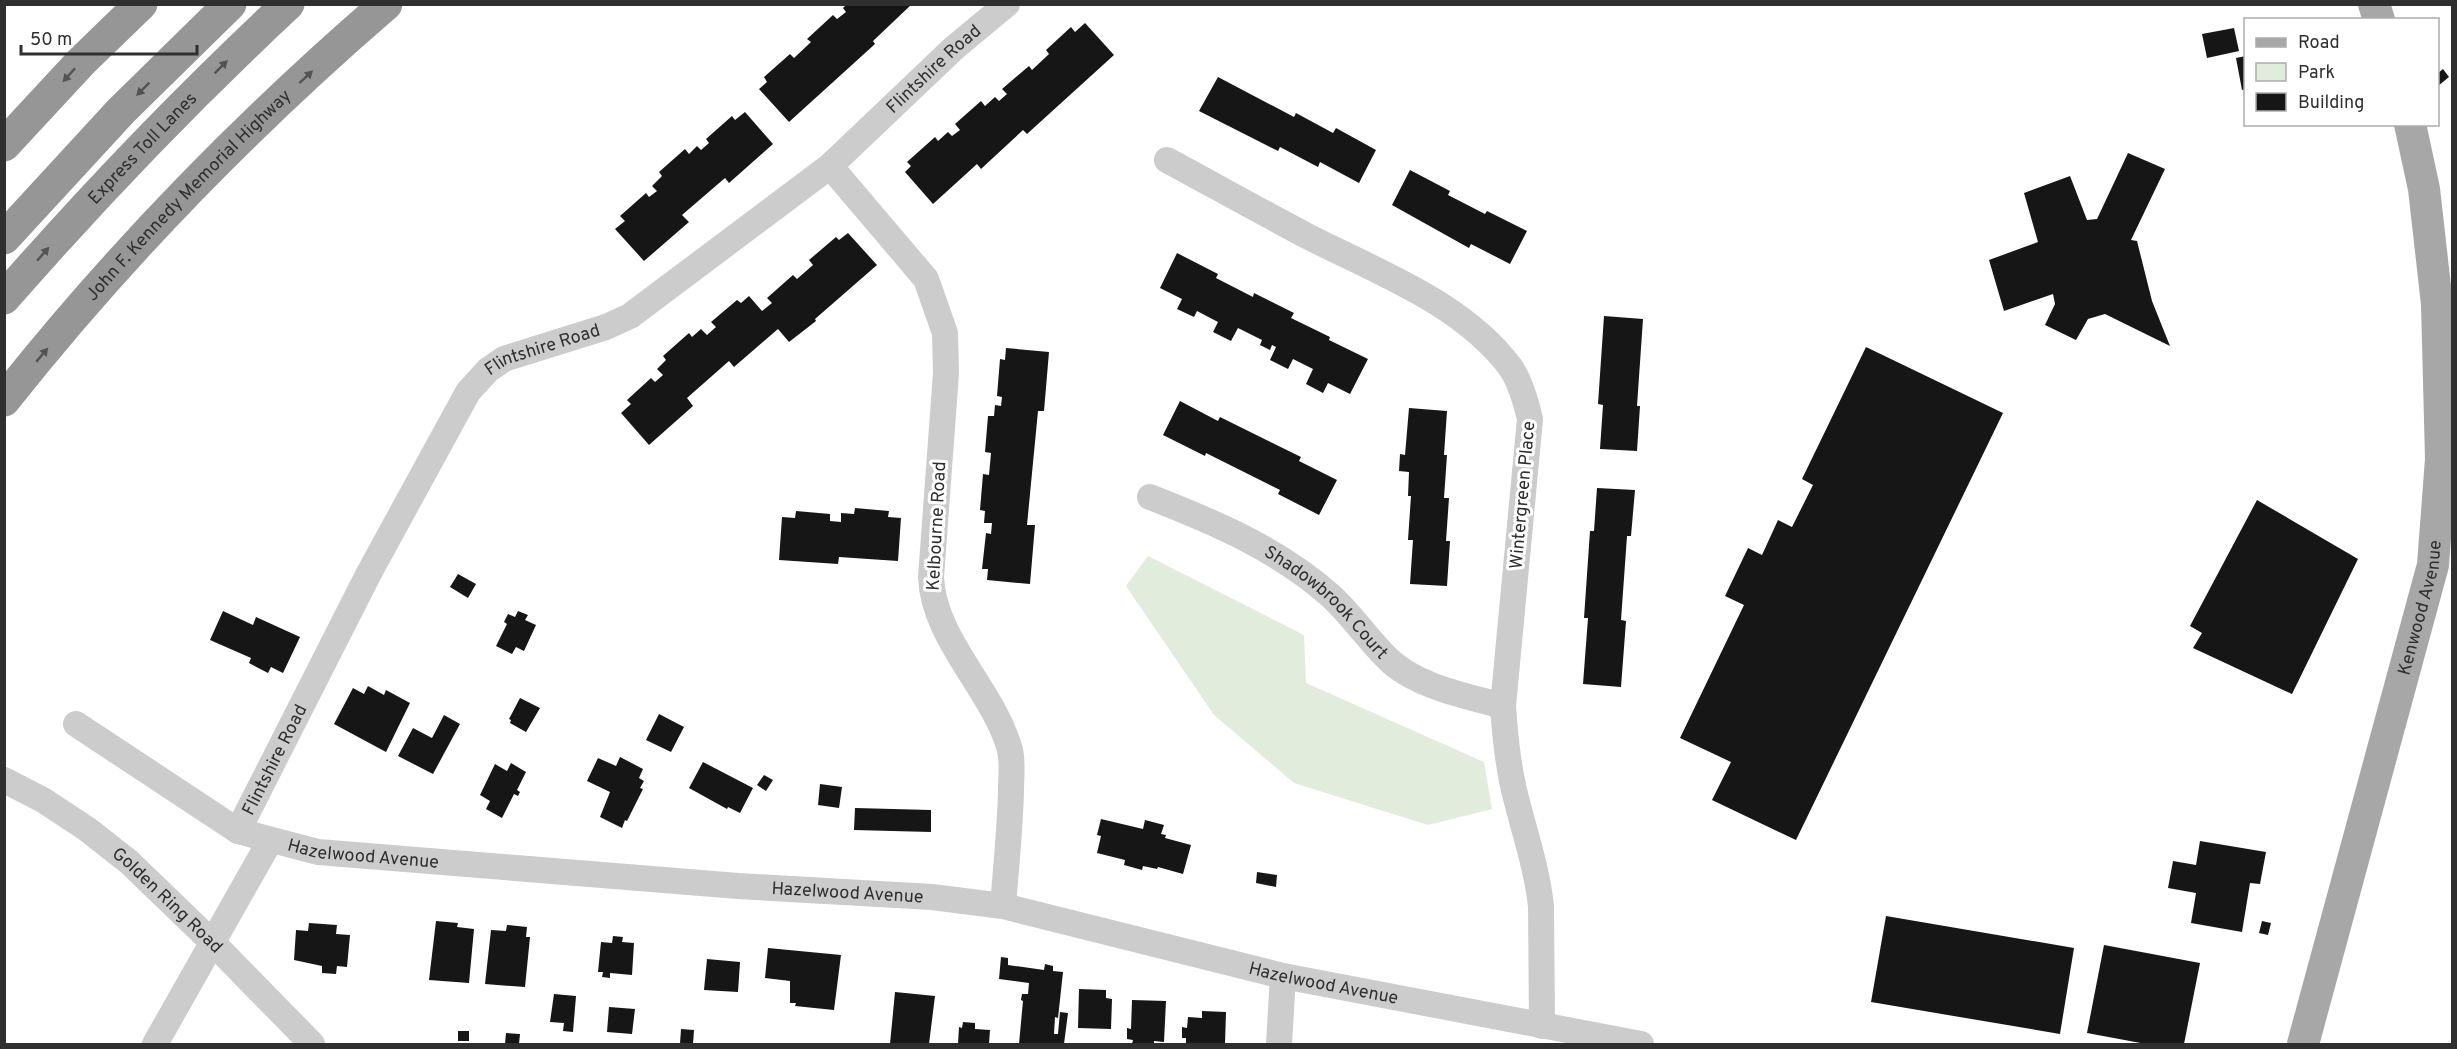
<svg xmlns="http://www.w3.org/2000/svg" width="2457" height="1049" font-family="Overpass,sans-serif">
	<style>
		.green { fill: #e2ecdc }
		.building { fill: #161616 }
		.lines { fill: none; stroke-linecap: round; stroke-linejoin: round }
		.minor { stroke: #ccc; stroke-width: 26 }
		.major { stroke: #a7a7a7; stroke-width: 32 }
		.highway { stroke: #969696; stroke-width: 33 }
		.oneway { fill: #535353 }
		.labels { text-anchor: middle; stroke-width: 6; stroke-linejoin: round; paint-order: stroke }
		.street-label { font-size: 18px; fill: #2f2f2f; stroke: #fff }
	</style>
	<rect width="100%" height="100%" fill="#fff"/>
	<polygon class="green" points="1148,556 1304,635 1306,683 1484,762 1492,809 1428,825 1294,783 1214,715 1126,586"/>
	<g class="building">
		<polygon points="847,4 912,4 873,41 875,44 789,122 759,89 767,82 764,77 790,54 794,58 811,42 807,39 833,15 837,19 846,12 843,8"/>
		<polygon points="1085,23 1114,55 1027,134 1023,130 981,169 977,164 933,204 905,172 911,166 907,162 935,137 938,141 948,132 952,136 960,130 955,124 981,101 985,106 995,97 999,101 1007,94 1002,89 1029,66 1032,70 1049,54 1046,50 1071,27 1075,32"/>
		<polygon points="2234,28 2239,51 2207,58 2202,34"/>
		<polygon points="2246,56 2246,89 2242,90 2236,58"/>
		<polygon points="2443,69 2449,77 2438,86 2438,73"/>
		<polygon points="1218,77 1294,117 1296,113 1333,133 1336,128 1376,150 1359,183 1320,162 1318,167 1280,147 1278,151 1199,111"/>
		<polygon points="745,112 773,144 729,183 725,178 682,215 689,222 644,261 615,229 625,221 620,216 646,193 649,197 657,191 652,186 662,176 659,172 685,149 689,154 697,146 701,150 709,143 706,139 732,116 735,120"/>
		<polygon points="2128,153 2165,169 2131,240 2137,241 2152,301 2170,346 2105,314 2088,319 2076,340 2045,325 2055,304 2053,294 2004,311 1989,260 2038,242 2024,193 2070,176 2087,220 2097,219"/>
		<polygon points="1410,170 1450,191 1448,195 1485,214 1487,211 1527,231 1510,264 1471,244 1469,248 1392,205"/>
		<polygon points="848,233 877,265 815,319 816,321 789,342 778,329 734,367 729,361 687,398 693,406 649,445 621,413 631,404 627,400 651,378 655,382 663,375 657,369 666,360 663,356 689,333 692,337 701,329 707,335 716,327 711,322 737,300 741,303 749,296 762,311 772,303 767,298 793,275 797,279 813,265 809,260 836,237 839,240"/>
		<polygon points="1177,253 1218,274 1216,278 1253,297 1254,293 1294,313 1291,318 1330,337 1329,340 1368,359 1350,394 1328,383 1323,393 1306,384 1313,369 1293,359 1288,369 1270,360 1276,347 1272,345 1270,350 1260,345 1262,340 1238,328 1231,341 1213,332 1218,322 1197,311 1194,317 1177,309 1182,299 1160,288"/>
		<polygon points="1604,316 1643,319 1637,406 1640,406 1637,451 1600,449 1603,405 1598,404"/>
		<polygon points="1866,347 2003,413 1796,840 1712,800 1731,762 1680,738 1744,605 1725,596 1748,548 1762,555 1778,520 1792,527 1813,485 1802,479"/>
		<polygon points="1006,348 1049,352 1044,411 1038,411 1027,525 1035,525 1030,584 987,580 988,569 982,569 986,533 991,534 992,523 984,523 985,511 980,510 983,474 989,475 991,453 985,452 988,416 994,416 995,405 1001,406 1002,397 997,396 1000,359 1005,360"/>
		<polygon points="1180,401 1218,421 1220,417 1301,457 1299,461 1337,480 1319,515 1278,494 1280,490 1206,453 1205,456 1163,435"/>
		<polygon points="1409,408 1447,411 1444,455 1447,455 1444,498 1449,498 1446,541 1450,541 1447,586 1410,584 1413,540 1408,540 1411,496 1408,496 1409,472 1399,471 1400,454 1405,455"/>
		<polygon points="1597,488 1635,490 1631,536 1627,536 1621,620 1626,621 1621,687 1583,684 1588,618 1584,618 1590,531 1594,531"/>
		<polygon points="2257,500 2358,559 2292,694 2193,648 2202,633 2190,626"/>
		<polygon points="855,508 889,511 888,517 901,518 898,561 839,557 838,564 779,560 782,517 795,518 796,511 830,514 830,521 841,522 841,513 854,514"/>
		<polygon points="458,574 476,584 468,598 450,587"/>
		<polygon points="223,611 253,625 256,617 300,637 283,673 271,667 268,673 249,663 251,658 210,640"/>
		<polygon points="518,611 528,615 525,620 536,625 524,651 516,647 512,654 496,646 507,624 504,622 508,614 515,617"/>
		<polygon points="368,686 384,695 386,690 410,703 386,752 334,724 353,688 364,694"/>
		<polygon points="520,698 540,708 526,732 510,723 511,720 509,719"/>
		<polygon points="659,714 684,727 671,752 646,740"/>
		<polygon points="444,715 460,724 433,774 398,756 413,728 432,738"/>
		<polygon points="620,757 643,769 639,778 644,781 640,788 643,789 627,821 625,820 622,828 600,817 610,792 587,781 598,758 616,766"/>
		<polygon points="703,762 753,788 740,813 728,807 727,809 689,788"/>
		<polygon points="511,763 526,772 517,790 520,792 518,796 514,794 502,818 486,809 490,801 480,795 495,764 507,771"/>
		<polygon points="764,775 773,780 766,791 757,785"/>
		<polygon points="820,784 842,787 839,808 818,805"/>
		<polygon points="855,808 931,810 931,832 854,830"/>
		<polygon points="1101,819 1143,829 1145,820 1164,825 1161,834 1166,835 1165,838 1191,845 1183,874 1158,867 1157,869 1143,866 1142,870 1124,865 1125,860 1097,853 1101,836 1097,835"/>
		<polygon points="2200,841 2266,852 2260,884 2250,883 2242,932 2191,923 2196,893 2168,888 2173,861 2196,865"/>
		<polygon points="1257,872 1277,875 1276,887 1256,883"/>
		<polygon points="1886,916 2074,948 2060,1034 1871,1002"/>
		<polygon points="436,921 458,923 457,927 474,929 469,983 429,980"/>
		<polygon points="2262,921 2271,923 2268,935 2259,933"/>
		<polygon points="309,923 337,925 336,934 350,935 347,967 337,966 336,974 322,973 322,966 294,960 296,930 308,931"/>
		<polygon points="507,925 527,927 526,937 530,937 525,987 485,984 491,930 506,931"/>
		<polygon points="613,936 623,937 622,942 634,943 632,975 610,973 610,978 602,977 603,972 598,972 601,942 612,943"/>
		<polygon points="2104,945 2200,963 2184,1044 2146,1044 2087,1033"/>
		<polygon points="768,948 841,955 834,1010 795,1006 796,1003 790,1003 790,981 765,978"/>
		<polygon points="1001,957 1008,958 1008,965 1044,970 1045,964 1053,966 1053,971 1063,972 1058,1018 1055,1017 1054,1034 1058,1034 1060,1012 1068,1013 1064,1044 1019,1044 1023,1001 1021,1000 1022,994 1028,994 1029,983 999,979"/>
		<polygon points="707,959 740,962 738,992 704,990"/>
		<polygon points="1079,989 1106,990 1106,998 1112,999 1111,1029 1078,1028"/>
		<polygon points="895,992 935,996 929,1044 890,1044"/>
		<polygon points="554,994 576,996 573,1032 563,1031 564,1023 550,1022"/>
		<polygon points="1132,1000 1166,1001 1164,1042 1154,1041 1154,1044 1132,1044 1133,1040 1127,1039 1127,1028 1131,1029"/>
		<polygon points="609,1007 635,1009 632,1034 607,1032"/>
		<polygon points="1202,1011 1226,1012 1225,1044 1186,1044 1186,1038 1182,1038 1182,1027 1187,1028 1188,1017 1202,1018"/>
		<polygon points="963,1022 975,1023 975,1029 990,1030 989,1044 958,1044 959,1027 962,1028"/>
		<polygon points="681,1029 694,1030 693,1044 680,1044"/>
		<rect x="458" y="1031" width="11" height="10"/>
		<polygon points="506,1033 520,1034 519,1044 505,1044"/>
	</g>
	<g class="lines">
		<g class="minor">
			<path d="M1167,160C1213,185 1260,211 1307,236C1377,272 1463,303 1511,368C1521,383 1526,402 1530,419L1503,706C1505,737 1508,768 1516,798C1525,834 1537,869 1541,906L1542,1026"/>
			<path d="M830,166L926,279L945,333L946,373L931,577C933,639 994,691 1010,750C1013,763 1011,778 1011,791C1010,829 1006,868 1003,906"/>
			<path id="s1" d="M1150,497C1214,522 1280,550 1332,597C1352,616 1368,639 1387,658C1414,686 1467,696 1503,706"/>
			<path id="s2" d="M76,724L238,831L318,852L738,886L932,897L1003,906L1283,976L1641,1044"/>
			<path id="s3" d="M4,780L43,800L87,829L129,862L213,943L312,1044"/>
			<path id="s4" d="M238,831L369,573L468,392L488,370L504,359L606,327L630,316L830,166L954,48L1007,4"/>
			<polyline points="155,1044 270,841"/>
			<polyline points="1279,1044 1283,976"/>
		</g>
		<g class="major">
			<polyline points="2374,4 2379,20"/>
			<path id="s5" d="M2303,1044L2433,565L2441,459L2437,304L2424,189L2410,124"/>
		</g>
		<g class="highway">
			<polyline points="4,145 81,62 141,4"/>
			<polyline points="4,238 121,111 230,4"/>
			<path id="s6" d="M4,298C94,195 188,97 288,4"/>
			<path id="s7" d="M4,400C118,256 247,124 386,4"/>
		</g>
	</g>
	<defs><path id="oneway-solid" d="M-6-.8H1V-3.2L6.5 0L1 3.2V.8H-6Z" transform="scale(1.5)"/></defs>
	<g class="oneway">
		<use href="#oneway-solid" transform="translate(221 67) rotate(-45)"/>
		<use href="#oneway-solid" transform="translate(69 75) rotate(132)"/>
		<use href="#oneway-solid" transform="translate(306 77) rotate(-43)"/>
		<use href="#oneway-solid" transform="translate(143 89) rotate(135)"/>
		<use href="#oneway-solid" transform="translate(43 254) rotate(-49)"/>
		<use href="#oneway-solid" transform="translate(42 355) rotate(-50)"/>
	</g>
	<g class="labels">
		<g class="street-label">
			<text dy="6" stroke="none"><textPath href="#s4" startOffset="1070">Flintshire Road</textPath></text>
			<text dy="6" stroke="none"><textPath href="#s6" startOffset="204">Express Toll Lanes</textPath></text>
			<text dy="6" stroke="none"><textPath href="#s7" startOffset="276">John F. Kennedy Memorial Highway</textPath></text>
			<text dy="6" stroke="none"><textPath href="#s4" startOffset="584">Flintshire Road</textPath></text>
			<text transform="translate(1522 495) rotate(-85)" y="6">Wintergreen Place</text>
			<text transform="translate(936 526) rotate(-87)" y="6">Kelbourne Road</text>
			<text dy="6" stroke="none"><textPath href="#s1" startOffset="208">Shadowbrook Court</textPath></text>
			<text dy="6" stroke="none"><textPath href="#s5" startOffset="452">Kenwood Avenue</textPath></text>
			<text dy="6" stroke="none"><textPath href="#s4" startOffset="80">Flintshire Road</textPath></text>
			<text dy="6" stroke="none"><textPath href="#s2" startOffset="322">Hazelwood Avenue</textPath></text>
			<text dy="6" stroke="none"><textPath href="#s2" startOffset="808">Hazelwood Avenue</textPath></text>
			<text dy="6" stroke="none"><textPath href="#s3" startOffset="204">Golden Ring Road</textPath></text>
			<text dy="6" stroke="none"><textPath href="#s2" startOffset="1294">Hazelwood Avenue</textPath></text>
		</g>
	</g>
	<rect width="2457" height="1049" fill="none" stroke="#2f2f2f" stroke-width="12"/>
	<rect x="2244" y="18" width="195" height="108" fill="#ffffff" stroke="#acacac" stroke-width="1.5"/>
	<rect x="2256" y="38" width="30" height="9" fill="#a7a7a7" stroke="#acacac" stroke-width="1.5"/>
	<text x="2298" y="48" font-size="18" fill="#2f2f2f">Road</text>
	<rect x="2256" y="63" width="30" height="18" fill="#e2ecdc" stroke="#acacac" stroke-width="1.5"/>
	<text x="2298" y="78" font-size="18" fill="#2f2f2f">Park</text>
	<rect x="2256" y="93" width="30" height="18" fill="#161616" stroke="#acacac" stroke-width="1.5"/>
	<text x="2298" y="108" font-size="18" fill="#2f2f2f">Building</text>
	<path d="M21 45v9h176v-9" fill="none" stroke="#2f2f2f" stroke-width="3"/>
	<text x="30" y="45" font-size="18" fill="#2f2f2f" stroke="#ffffff" stroke-width="4.5" paint-order="stroke">50 m</text>
</svg>
